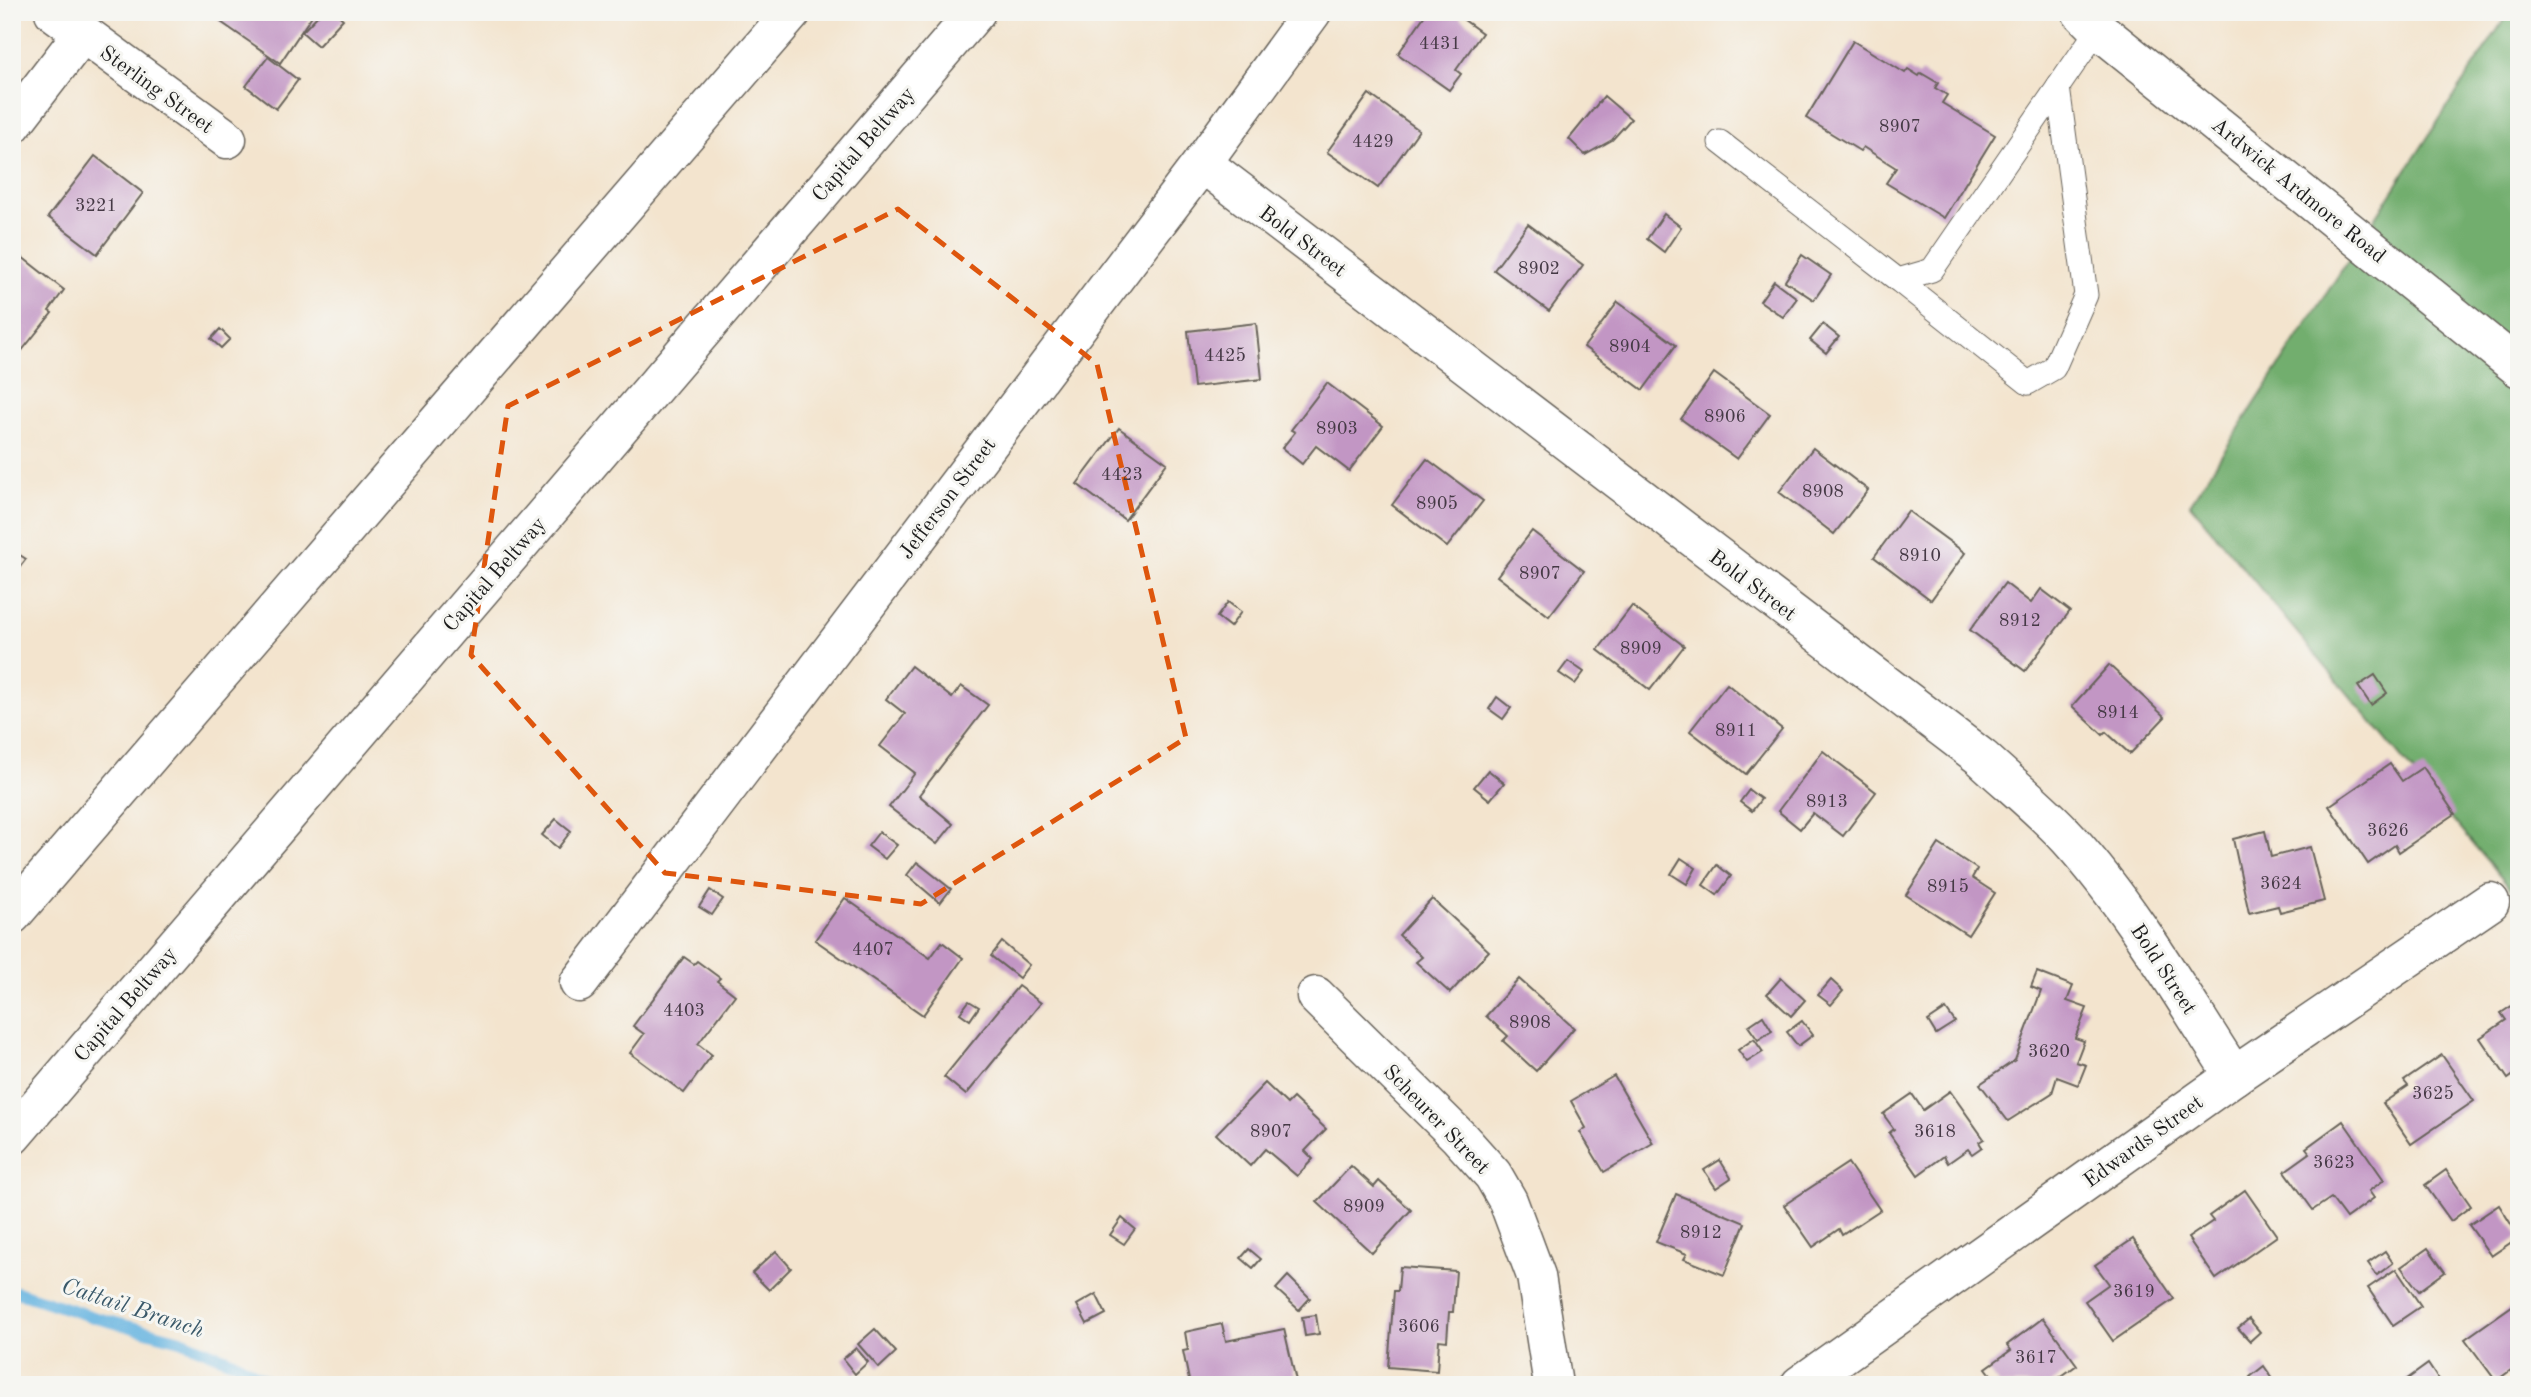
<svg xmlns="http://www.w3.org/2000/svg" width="2531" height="1397" font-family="'Old Standard TT',serif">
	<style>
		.forest { fill: #72ae6e; stroke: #476545; stroke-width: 2 }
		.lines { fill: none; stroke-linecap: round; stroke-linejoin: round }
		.stream { stroke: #66b4e0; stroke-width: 12 }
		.building { fill: #c296c4 }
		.service-casing { stroke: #67625a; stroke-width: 25 }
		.minor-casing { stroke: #67625a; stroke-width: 41 }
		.tertiary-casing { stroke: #67625a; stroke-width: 41 }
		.motorway-casing { stroke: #67625a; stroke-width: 41 }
		.service { stroke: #fff; stroke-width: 23 }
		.minor { stroke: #fff; stroke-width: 38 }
		.tertiary { stroke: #fff; stroke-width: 38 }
		.motorway { stroke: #fff; stroke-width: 38 }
		.marked { fill: none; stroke: #de560d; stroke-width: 5; stroke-dasharray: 14 9; stroke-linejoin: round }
		.labels { text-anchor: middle; stroke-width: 6; stroke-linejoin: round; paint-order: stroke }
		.number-label { font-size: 18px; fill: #463a46 }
		.street-label { font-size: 21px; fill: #1c1c1c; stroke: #f6f6f2 }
		.water-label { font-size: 23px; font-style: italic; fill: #3a596a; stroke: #f6f6f2 }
	</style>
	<rect width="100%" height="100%" fill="#f6f6f2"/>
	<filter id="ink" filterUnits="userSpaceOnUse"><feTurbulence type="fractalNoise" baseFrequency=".0143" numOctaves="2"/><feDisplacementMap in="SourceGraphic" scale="14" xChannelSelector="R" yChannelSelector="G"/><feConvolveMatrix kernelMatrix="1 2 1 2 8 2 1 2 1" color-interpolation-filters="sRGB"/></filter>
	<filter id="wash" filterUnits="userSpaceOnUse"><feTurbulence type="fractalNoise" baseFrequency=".00686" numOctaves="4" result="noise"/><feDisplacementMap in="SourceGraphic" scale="28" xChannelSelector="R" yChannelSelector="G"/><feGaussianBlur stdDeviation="1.57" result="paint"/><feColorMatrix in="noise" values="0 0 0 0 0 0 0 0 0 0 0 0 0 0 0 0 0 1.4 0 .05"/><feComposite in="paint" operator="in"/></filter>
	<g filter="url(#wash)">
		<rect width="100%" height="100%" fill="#f3e4ce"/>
		<polygon class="forest" points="2509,12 2519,12 2519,899 2190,504"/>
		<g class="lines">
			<polyline class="stream" points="17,1292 93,1317 181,1340 236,1363 273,1385"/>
		</g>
		<g id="blocks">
			<g class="building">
				<polygon points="224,12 310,12 313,14 280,63 218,20"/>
				<polygon points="321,12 335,12 343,19 318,46 302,32"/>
				<polygon points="1427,12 1453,12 1482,33 1456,70 1461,74 1449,90 1398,54"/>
				<polygon points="1853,41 1905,73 1908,69 1919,76 1921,73 1938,83 1935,88 1947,95 1942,103 1995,135 1944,218 1886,183 1896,168 1863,147 1860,151 1806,118"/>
				<polygon points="268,57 298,80 276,109 246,86"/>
				<polygon points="1369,94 1419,130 1378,188 1327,152"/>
				<polygon points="1604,96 1631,119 1612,140 1585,155 1569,139"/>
				<polygon points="95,156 143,193 97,254 48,217"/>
				<polygon points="1664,214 1681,227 1664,252 1647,239"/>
				<polygon points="1528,224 1583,265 1549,311 1494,270"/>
				<polygon points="1802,255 1831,275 1814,300 1785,281"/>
				<polygon points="22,257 64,290 49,311 52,313 12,363 12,270"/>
				<polygon points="1774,281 1797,298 1783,317 1760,301"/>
				<polygon points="1618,302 1676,345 1643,390 1584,347"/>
				<polygon points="1256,323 1262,379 1194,387 1188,331"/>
				<polygon points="1823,324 1839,337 1826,353 1810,340"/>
				<polygon points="220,329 230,339 221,348 211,339"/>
				<polygon points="1714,373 1770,414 1737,459 1681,419"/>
				<polygon points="1327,383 1383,426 1349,471 1316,446 1302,464 1282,448 1295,432 1291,430"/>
				<polygon points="1119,428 1167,463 1125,520 1077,484"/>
				<polygon points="1813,448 1868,490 1834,534 1779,492"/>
				<polygon points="1427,459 1483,501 1447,547 1392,505"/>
				<polygon points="1908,511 1965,553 1931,600 1874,557"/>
				<polygon points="1532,531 1584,571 1549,616 1497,576"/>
				<polygon points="12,550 26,559 16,572 12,570"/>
				<polygon points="2005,583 2031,603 2041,589 2070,611 2025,671 1970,630"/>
				<polygon points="1228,602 1241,612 1230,627 1217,617"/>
				<polygon points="1632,606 1684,646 1650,690 1598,650"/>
				<polygon points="1568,661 1584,672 1575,684 1559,673"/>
				<polygon points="2109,665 2165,717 2130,754 2106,732 2103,735 2072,706"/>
				<polygon points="911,666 952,698 961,686 988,705 919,795 953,824 937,844 889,807 915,773 880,746 905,714 886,699"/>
				<polygon points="2375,675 2387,693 2371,705 2358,686"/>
				<polygon points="1727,684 1782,729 1746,774 1690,731"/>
				<polygon points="1497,697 1511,708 1503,719 1489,709"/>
				<polygon points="1823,751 1876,792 1843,836 1813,813 1800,829 1778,811"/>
				<polygon points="2390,764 2402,781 2423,767 2455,814 2399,852 2395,845 2368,864 2329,806"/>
				<polygon points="1488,770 1504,783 1490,800 1474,787"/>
				<polygon points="1749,790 1761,799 1752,811 1740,802"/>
				<polygon points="556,819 571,831 558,848 542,835"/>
				<polygon points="2265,831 2271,857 2310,847 2324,901 2280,912 2278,906 2249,913 2233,839"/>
				<polygon points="879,832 897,845 885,859 868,846"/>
				<polygon points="1939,844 1977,869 1972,878 1995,893 1968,935 1906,895"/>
				<polygon points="1681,858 1696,868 1687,884 1671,874"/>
				<polygon points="917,862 951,889 940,903 907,875"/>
				<polygon points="1717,865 1731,876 1717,895 1703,885"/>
				<polygon points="710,890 723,899 712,915 699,907"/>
				<polygon points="845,898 930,958 942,942 963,958 923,1015 815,940"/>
				<polygon points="1432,899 1489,951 1450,993 1416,962 1422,957 1399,935"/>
				<polygon points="1002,942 1029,965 1019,978 991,956"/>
				<polygon points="684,957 694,964 697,961 720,978 717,981 735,995 698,1044 712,1055 684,1093 630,1053 644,1034 633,1026"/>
				<polygon points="2037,972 2073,986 2067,1001 2087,1008 2075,1038 2084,1041 2076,1062 2086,1065 2078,1085 2057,1077 2052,1093 2008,1121 1980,1084 2015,1060 2041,991 2031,987"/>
				<polygon points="1781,978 1805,1000 1791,1016 1767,994"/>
				<polygon points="1519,979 1574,1028 1536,1071 1503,1041 1508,1036 1486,1016"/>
				<polygon points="1831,980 1843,991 1831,1005 1818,995"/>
				<polygon points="1018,986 1041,1003 966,1095 944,1077"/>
				<polygon points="969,1001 979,1007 970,1020 960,1013"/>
				<polygon points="2519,1001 2519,1071 2508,1079 2480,1038 2506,1020 2501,1013"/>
				<polygon points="1946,1009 1955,1022 1936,1034 1928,1021"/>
				<polygon points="1763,1016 1772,1031 1758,1040 1748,1026"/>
				<polygon points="1802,1021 1813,1035 1798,1046 1787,1032"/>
				<polygon points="1754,1039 1763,1052 1747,1062 1738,1050"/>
				<polygon points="2442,1055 2474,1101 2411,1144 2383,1103 2408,1086 2404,1081"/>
				<polygon points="1614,1076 1653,1143 1604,1172 1580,1132 1586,1128 1571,1101"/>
				<polygon points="1265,1083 1287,1104 1293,1098 1326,1129 1305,1151 1313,1159 1297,1176 1265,1149 1250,1166 1216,1134"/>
				<polygon points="1950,1091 1984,1139 1979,1142 1982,1147 1972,1154 1968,1149 1948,1163 1944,1156 1918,1175 1889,1133 1894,1129 1883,1114 1912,1094 1923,1110"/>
				<polygon points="2343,1121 2384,1180 2369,1191 2374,1198 2346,1218 2331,1198 2313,1210 2285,1171 2310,1153 2306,1148"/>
				<polygon points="1720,1160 1731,1178 1716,1188 1704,1170"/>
				<polygon points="1848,1163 1880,1210 1842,1235 1839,1229 1813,1247 1784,1205"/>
				<polygon points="1351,1166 1374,1187 1379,1181 1411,1210 1372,1253 1317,1202"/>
				<polygon points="2446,1170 2471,1206 2451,1221 2425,1185"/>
				<polygon points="2245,1190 2277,1236 2216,1279 2188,1238 2213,1221 2209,1216"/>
				<polygon points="1676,1194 1745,1223 1724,1275 1684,1259 1687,1254 1656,1242"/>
				<polygon points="2499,1205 2519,1237 2491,1256 2469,1225"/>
				<polygon points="1122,1218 1135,1229 1124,1244 1110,1235"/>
				<polygon points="2133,1239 2174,1299 2113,1341 2085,1301 2109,1284 2095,1265"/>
				<polygon points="2428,1248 2445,1272 2419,1291 2401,1267"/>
				<polygon points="1249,1249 1261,1259 1253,1268 1241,1258"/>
				<polygon points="776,1251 791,1268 769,1290 752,1273"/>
				<polygon points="2385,1251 2393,1263 2377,1275 2368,1263"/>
				<polygon points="1400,1267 1456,1271 1453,1312 1449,1312 1447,1341 1439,1340 1437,1371 1388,1367 1394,1291 1398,1291"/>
				<polygon points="2396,1269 2421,1306 2393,1325 2368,1288"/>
				<polygon points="1288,1276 1310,1298 1299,1310 1276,1289"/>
				<polygon points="1096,1294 1106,1314 1087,1324 1077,1305"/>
				<polygon points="2519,1301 2519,1364 2496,1381 2465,1339"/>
				<polygon points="1316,1315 1319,1334 1305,1336 1302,1317"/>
				<polygon points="2043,1318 2077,1365 2049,1385 1999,1385 1986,1368 2011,1350 2007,1345"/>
				<polygon points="2249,1319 2260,1332 2250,1341 2238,1328"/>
				<polygon points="1222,1324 1226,1341 1284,1329 1297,1385 1190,1385 1183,1351 1188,1350 1185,1332"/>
				<polygon points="875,1329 896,1352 879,1368 858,1344"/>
				<polygon points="856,1348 868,1362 855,1374 843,1359"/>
				<polygon points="2428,1364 2442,1385 2399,1385"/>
				<polygon points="2264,1366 2275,1382 2272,1385 2256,1385 2250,1377"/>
			</g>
		</g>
	</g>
	<g filter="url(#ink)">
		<use href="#blocks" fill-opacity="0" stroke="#67625a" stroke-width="2"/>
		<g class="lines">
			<g class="service-casing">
				<g id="service">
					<polyline points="1720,142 1898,280 1932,270 2098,29"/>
					<polyline points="1898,280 2028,383 2054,368 2086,295 2058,87"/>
				</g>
			</g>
			<g class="minor-casing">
				<g id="minor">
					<polyline points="54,12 227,139"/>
					<polyline points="12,125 82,34"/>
					<path d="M1202,163L1982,758C2011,785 2043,810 2069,839C2133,910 2182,996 2234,1076"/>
					<polyline points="579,983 1202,163 1312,12"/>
					<polyline points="1316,996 1459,1137 1493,1175 1508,1201 1536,1276 1553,1385"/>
					<polyline points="1800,1385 2234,1076 2490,902"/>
				</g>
			</g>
			<g class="tertiary-casing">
				<polyline id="tertiary" points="2081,12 2098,29 2519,368"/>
			</g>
			<g class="motorway-casing">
				<g id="motorway">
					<polyline points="12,915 792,12"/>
					<polyline points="12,1136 976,12"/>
				</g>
			</g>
			<use href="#service" class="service"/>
			<use href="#minor" class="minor"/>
			<use href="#tertiary" class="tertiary"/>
			<use href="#motorway" class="motorway"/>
		</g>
	</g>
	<path class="marked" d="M898,209L1097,364L1186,738L921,904L665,873L471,655L508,406Z"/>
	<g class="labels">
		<g class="number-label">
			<text x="1440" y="49">4431</text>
			<text x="1900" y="132">8907</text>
			<text x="1373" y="147">4429</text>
			<text x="96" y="211">3221</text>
			<text x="1539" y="274">8902</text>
			<text x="1630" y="352">8904</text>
			<text x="1225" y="361">4425</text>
			<text x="1725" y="422">8906</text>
			<text x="1337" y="434">8903</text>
			<text x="1122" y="480">4423</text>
			<text x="1823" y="497">8908</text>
			<text x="1437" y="509">8905</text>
			<text x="1920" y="561">8910</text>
			<text x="1540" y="579">8907</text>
			<text x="2020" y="626">8912</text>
			<text x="1641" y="654">8909</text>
			<text x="2118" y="718">8914</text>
			<text x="1736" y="736">8911</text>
			<text x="1827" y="807">8913</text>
			<text x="2388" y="836">3626</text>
			<text x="2281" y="889">3624</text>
			<text x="1948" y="892">8915</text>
			<text x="873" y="955">4407</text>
			<text x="684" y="1016">4403</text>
			<text x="1530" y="1028">8908</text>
			<text x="2049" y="1057">3620</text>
			<text x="2433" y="1099">3625</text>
			<text x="1271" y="1137">8907</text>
			<text x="1935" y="1137">3618</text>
			<text x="2334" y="1168">3623</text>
			<text x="1364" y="1212">8909</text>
			<text x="1701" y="1238">8912</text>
			<text x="2134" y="1297">3619</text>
			<text x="1419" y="1332">3606</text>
			<text x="2036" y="1363">3617</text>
		</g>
		<g class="street-label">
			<text transform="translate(157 89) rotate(36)" y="7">Sterling Street</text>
			<text transform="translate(863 144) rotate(-49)" y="7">Capital Beltway</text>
			<text transform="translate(2299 190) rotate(39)" y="7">Ardwick Ardmore Road</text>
			<text transform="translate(1303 241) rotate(37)" y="7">Bold Street</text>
			<text transform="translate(947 498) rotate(-53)" y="7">Jefferson Street</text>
			<text transform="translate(494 574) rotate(-49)" y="7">Capital Beltway</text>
			<text transform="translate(1753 585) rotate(37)" y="7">Bold Street</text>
			<text transform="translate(2164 969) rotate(57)" y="7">Bold Street</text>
			<text transform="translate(125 1004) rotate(-49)" y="7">Capital Beltway</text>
			<text transform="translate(1437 1119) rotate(46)" y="7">Scheurer Street</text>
			<text transform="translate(2143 1141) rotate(-36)" y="7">Edwards Street</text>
		</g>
		<g class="water-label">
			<text transform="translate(133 1307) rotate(18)" y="8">Cattail Branch</text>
		</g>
	</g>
	<rect width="2531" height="1397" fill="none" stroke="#f6f6f2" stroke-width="42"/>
</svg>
